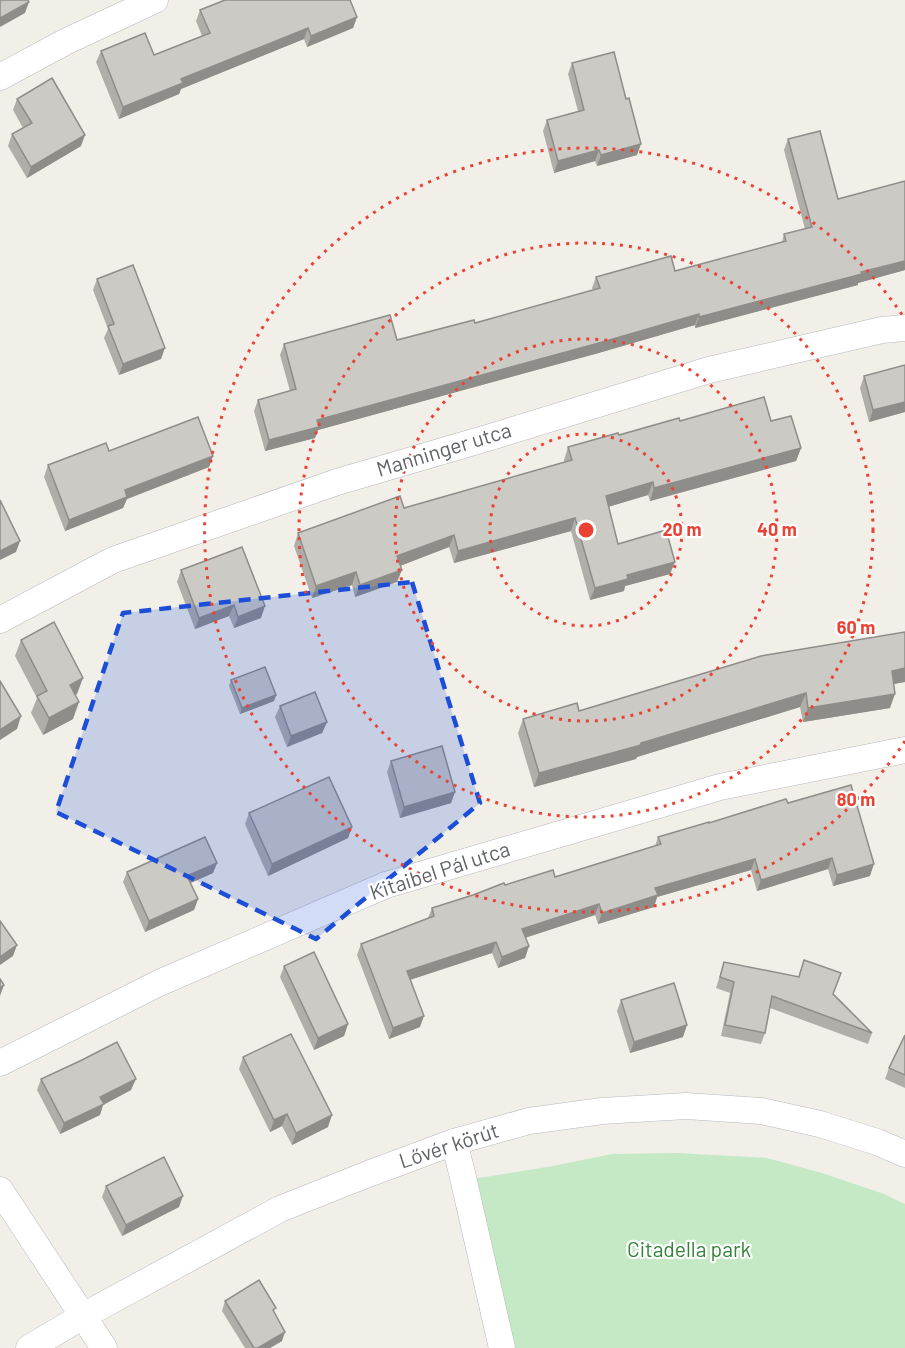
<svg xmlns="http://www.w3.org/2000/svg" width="905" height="1348" font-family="Barlow,sans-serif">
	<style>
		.park { fill: #c5e8c5 }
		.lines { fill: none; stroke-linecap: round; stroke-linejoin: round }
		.minor-casing { stroke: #b5b8bc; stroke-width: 27 }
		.minor { stroke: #fff; stroke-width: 26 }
		.wall { fill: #afaea9 }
		.shaded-wall { fill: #8f8d8a }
		.building { fill: #cccac5; stroke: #8f8d8a; stroke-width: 1.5 }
		.marked { fill: #1d4ed8; fill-opacity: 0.2; stroke: #1d4ed8; stroke-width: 4.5; stroke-dasharray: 12 8; stroke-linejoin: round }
		.ring { fill: none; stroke: #ea4335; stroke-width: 3; stroke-dasharray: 3 6 }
		.labels { text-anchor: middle; stroke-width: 4.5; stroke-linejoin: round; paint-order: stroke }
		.street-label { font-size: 21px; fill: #5f6368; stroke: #fff }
		.park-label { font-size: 21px; fill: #348238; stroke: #fff }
		.centre { fill: #ea4335; stroke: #fff; stroke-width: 3 }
		.ring-label { font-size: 18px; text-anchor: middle; font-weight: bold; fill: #ea4335; stroke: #fff; stroke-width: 4.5; stroke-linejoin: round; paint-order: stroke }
	</style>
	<rect width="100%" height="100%" fill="#f1efe8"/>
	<polygon class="park" points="677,1153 767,1158 822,1173 884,1194 905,1204 905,1348 504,1348 473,1179 553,1166 612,1154"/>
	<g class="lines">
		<g class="minor-casing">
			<g id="minor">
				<polyline points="0,77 65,42 155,0"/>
				<polyline points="0,620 113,560 337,482 494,436 709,370 882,330 905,328"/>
				<polyline points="0,1063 159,983 386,885 720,787 905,750"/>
				<polyline points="454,1142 462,1173 502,1348"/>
				<polyline points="0,1190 104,1348"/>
				<polyline points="29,1348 83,1316 280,1209 368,1174 454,1142 529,1121 602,1111 686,1106 761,1111 820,1124 877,1142 905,1154"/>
			</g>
		</g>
		<use href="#minor" class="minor"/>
	</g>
	<g class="wall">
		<polygon points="200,10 357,17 353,28 307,47 304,39 181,89 179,94 119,119 96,62 101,51 154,55 202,36 196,21"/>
		<polygon points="572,63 637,155 597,166 595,161 554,173 543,131 547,120 578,111 568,74"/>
		<polygon points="17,99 81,146 27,178 8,146 12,134 23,128 13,110"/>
		<polygon points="788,139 838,199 905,181 905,270 858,283 858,285 695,328 695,325 595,354 318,430 315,438 265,451 254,411 258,400 290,391 280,355 284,344 397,340 475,323 593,290 592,288 596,277 675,271 782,242 784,234 805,229 784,150"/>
		<polygon points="97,279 161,359 119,375 104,338 108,329 93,290"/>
		<polygon points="905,365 905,412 869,422 860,388 864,376"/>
		<polygon points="680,421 771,421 801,448 796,461 650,501 648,495 608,507 618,544 670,574 625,586 624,591 590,600 571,531 454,563 449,547 400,566 397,582 355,597 352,585 312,598 294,546 298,533 404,508 564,462 564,460 568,447"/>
		<polygon points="109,451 213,456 209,467 127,499 123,508 65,531 44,477 48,465"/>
		<polygon points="181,570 261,618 234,628 229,616 195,629 177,582"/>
		<polygon points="905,632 905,682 894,684 890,708 803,722 800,707 637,757 636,759 534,787 518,733 523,719 579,711"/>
		<polygon points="21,640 77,694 75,695 73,719 43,735 31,713 37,698 15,656"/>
		<polygon points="231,680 276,695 274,701 240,714 229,686"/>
		<polygon points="280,706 327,722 322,733 287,747 275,717"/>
		<polygon points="391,761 455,792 451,803 400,818 387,772"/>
		<polygon points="788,803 870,876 833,886 828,869 757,891 751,870 657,897 654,907 598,924 595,915 525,938 529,946 525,958 498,968 492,953 410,980 420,1027 389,1039 357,955 361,944 428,918 432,908 505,885 555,877 655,846 658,837"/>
		<polygon points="249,813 352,827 348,838 268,876 245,824"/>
		<polygon points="217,863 213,873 190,883 198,899 194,910 145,932 123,882 127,872"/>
		<polygon points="804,960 834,994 872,1033 868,1044 770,1008 765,1033 761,1044 721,1036 730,993 716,988 724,962 798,977"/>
		<polygon points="284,966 348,1024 344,1036 314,1050 280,977"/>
		<polygon points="621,1000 683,1037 630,1053 617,1011"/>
		<polygon points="905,1035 905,1088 885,1079 889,1068"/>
		<polygon points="243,1057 328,1127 292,1145 282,1126 270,1132 239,1069"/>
		<polygon points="41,1079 131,1090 103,1105 100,1115 60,1134 37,1090"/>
		<polygon points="106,1186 179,1207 122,1236 102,1197"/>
		<polygon points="225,1301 275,1313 282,1341 270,1348 245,1348 222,1311"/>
	</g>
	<g class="shaded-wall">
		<polygon points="29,2 25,13 0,27 0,18"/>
		<polygon points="357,17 353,28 307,47 311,36"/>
		<polygon points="308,28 304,39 181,89 179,94 119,119 123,107 181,79"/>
		<polygon points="85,135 81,146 27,178 31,167"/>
		<polygon points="641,144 637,155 597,166 601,155"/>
		<polygon points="599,150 595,161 554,173 558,161"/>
		<polygon points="905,261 905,270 858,283 858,285 695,328 699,317"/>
		<polygon points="699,314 695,325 595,354 318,430 315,438 265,451 269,440 317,420"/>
		<polygon points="165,348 161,359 119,375 123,364"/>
		<polygon points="905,402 905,412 869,422 873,410"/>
		<polygon points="801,448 796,461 650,501 654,488"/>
		<polygon points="213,456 209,467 127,499 123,508 65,531 69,520 125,490"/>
		<polygon points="653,482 648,495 601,509 606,496"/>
		<polygon points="575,518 571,531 454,563 458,551"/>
		<polygon points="454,535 449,547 392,569 397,556"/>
		<polygon points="20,541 16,552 0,560 0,551"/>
		<polygon points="675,562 670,574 625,586 624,591 590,600 595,588 627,575"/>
		<polygon points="402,570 397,582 355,597 360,585"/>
		<polygon points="356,572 352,585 312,598 316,586"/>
		<polygon points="234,605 229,616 195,629 199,618"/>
		<polygon points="265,606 261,618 234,628 238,617"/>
		<polygon points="905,668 905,682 887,685 892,671"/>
		<polygon points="83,678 77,694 64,701 70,685"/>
		<polygon points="806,693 800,707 637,757 636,759 534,787 539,773 641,743"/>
		<polygon points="895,694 890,708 803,722 808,708"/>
		<polygon points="276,695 274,701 240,714 242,708"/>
		<polygon points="79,702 73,719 43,735 49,718"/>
		<polygon points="21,716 17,729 0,740 0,730"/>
		<polygon points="327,722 322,733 287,747 291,736"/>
		<polygon points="455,792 451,803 400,818 404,807"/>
		<polygon points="352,827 348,838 268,876 272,864"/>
		<polygon points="832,858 828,869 757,891 761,880"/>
		<polygon points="755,859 751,870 657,897 654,907 598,924 602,913 655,888"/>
		<polygon points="217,863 213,873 184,886 187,876"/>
		<polygon points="874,864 870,876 833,886 837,875"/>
		<polygon points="198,899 194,910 145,932 149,921"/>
		<polygon points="599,904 595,915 518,940 522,929"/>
		<polygon points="496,942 492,953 403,982 407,971"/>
		<polygon points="17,945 13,956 0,965 0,957"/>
		<polygon points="529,946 525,958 498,968 502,957"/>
		<polygon points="4,985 0,996 0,988"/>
		<polygon points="424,1016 420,1027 389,1039 393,1028"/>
		<polygon points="348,1024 344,1036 314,1050 318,1038"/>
		<polygon points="687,1025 683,1037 630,1053 634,1042"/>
		<polygon points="136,1079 131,1090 103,1105 100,1115 60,1134 64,1123 100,1097"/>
		<polygon points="287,1114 282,1126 270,1132 274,1120"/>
		<polygon points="332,1115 328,1127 292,1145 296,1133"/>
		<polygon points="183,1196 179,1207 122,1236 126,1225"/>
		<polygon points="285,1332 282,1341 270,1348 258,1348"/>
	</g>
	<g class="building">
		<polygon points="0,0 28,0 29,2 0,18"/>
		<polygon points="225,0 350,0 357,17 311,36 308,28 181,79 183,83 123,107 101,51 145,33 154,55 210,33 200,10"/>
		<polygon points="614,52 626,99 629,98 641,144 601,155 599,150 558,161 547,120 584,110 572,63"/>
		<polygon points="52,78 85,135 31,167 12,134 32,123 17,99"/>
		<polygon points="820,131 838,199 905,181 905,261 861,272 862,274 699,317 699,314 599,343 317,420 319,427 269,440 258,400 296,389 284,344 390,315 397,340 474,320 475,323 600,288 596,277 671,256 675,271 786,241 784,234 812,227 788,139"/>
		<polygon points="133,265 165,348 123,364 108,326 114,324 97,279"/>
		<polygon points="905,365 905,402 873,410 864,376"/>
		<polygon points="764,397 771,421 791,416 801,448 654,488 653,482 606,496 618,544 666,530 675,562 627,575 628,579 595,588 575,518 458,551 454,535 397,556 402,570 360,585 356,572 316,586 298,533 400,496 404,508 572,460 568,447 618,433 619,435 679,418 680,421"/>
		<polygon points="198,417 213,456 125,490 127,497 69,520 48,465 106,443 109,451"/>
		<polygon points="0,500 20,541 0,551"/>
		<polygon points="242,547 265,606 238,617 234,605 199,618 181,570"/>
		<polygon points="54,622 83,678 70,685 79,702 49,718 37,696 47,691 21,640"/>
		<polygon points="905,632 905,668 892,671 895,694 808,708 806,693 641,743 641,745 539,773 523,719 577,703 579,711 761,656"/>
		<polygon points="265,667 276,695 242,708 231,680"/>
		<polygon points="0,681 21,716 0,730"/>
		<polygon points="315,692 327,722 291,736 280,706"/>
		<polygon points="442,746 455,792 404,807 391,761"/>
		<polygon points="329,777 352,827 272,864 249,813"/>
		<polygon points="851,785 874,864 837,875 832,858 761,880 755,859 655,888 658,895 602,913 599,904 522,929 529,946 502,957 496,942 407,971 424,1016 393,1028 361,944 434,916 432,908 473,895 504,883 505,885 553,870 555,877 661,844 658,837 709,822 709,823 786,799 788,803"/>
		<polygon points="205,837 217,863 187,876 198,899 149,921 127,872"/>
		<polygon points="0,921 17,945 0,957"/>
		<polygon points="314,952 348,1024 318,1038 284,966"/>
		<polygon points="804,960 841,973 833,994 872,1033 772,996 765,1033 725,1025 734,982 720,977 724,962 799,977"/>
		<polygon points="0,979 4,985 0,988"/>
		<polygon points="674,983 687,1025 634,1042 621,1000"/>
		<polygon points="291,1034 332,1115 296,1133 287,1114 274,1120 243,1057"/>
		<polygon points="905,1035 905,1075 889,1068"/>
		<polygon points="117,1042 136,1079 100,1097 104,1104 64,1123 41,1079 82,1060"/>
		<polygon points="164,1157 183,1196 126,1225 106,1186"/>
		<polygon points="259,1280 276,1308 273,1310 285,1332 258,1348 254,1348 225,1301"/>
	</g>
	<path class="marked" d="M412,582L480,803L316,939L56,812L123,613Z"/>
	<g class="ring">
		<circle cx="586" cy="530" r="96"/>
		<circle cx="586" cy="530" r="191"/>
		<circle cx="586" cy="530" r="287"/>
		<path d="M905 741A382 382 0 1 1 905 319"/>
	</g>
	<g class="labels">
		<g class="street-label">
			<text transform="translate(444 450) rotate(-17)" y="7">Manninger utca</text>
			<text transform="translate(440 871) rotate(-18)" y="7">Kitaibel Pál utca</text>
			<text transform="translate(449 1146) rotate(-18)" y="7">Lővér körút</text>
		</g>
		<g class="park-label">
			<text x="689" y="1257">Citadella park</text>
		</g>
	</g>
	<circle cx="586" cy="530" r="9" class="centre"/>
	<g class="ring-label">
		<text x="682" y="536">20 m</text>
		<text x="777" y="536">40 m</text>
		<text x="856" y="634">60 m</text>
		<text x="856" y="806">80 m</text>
	</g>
</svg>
